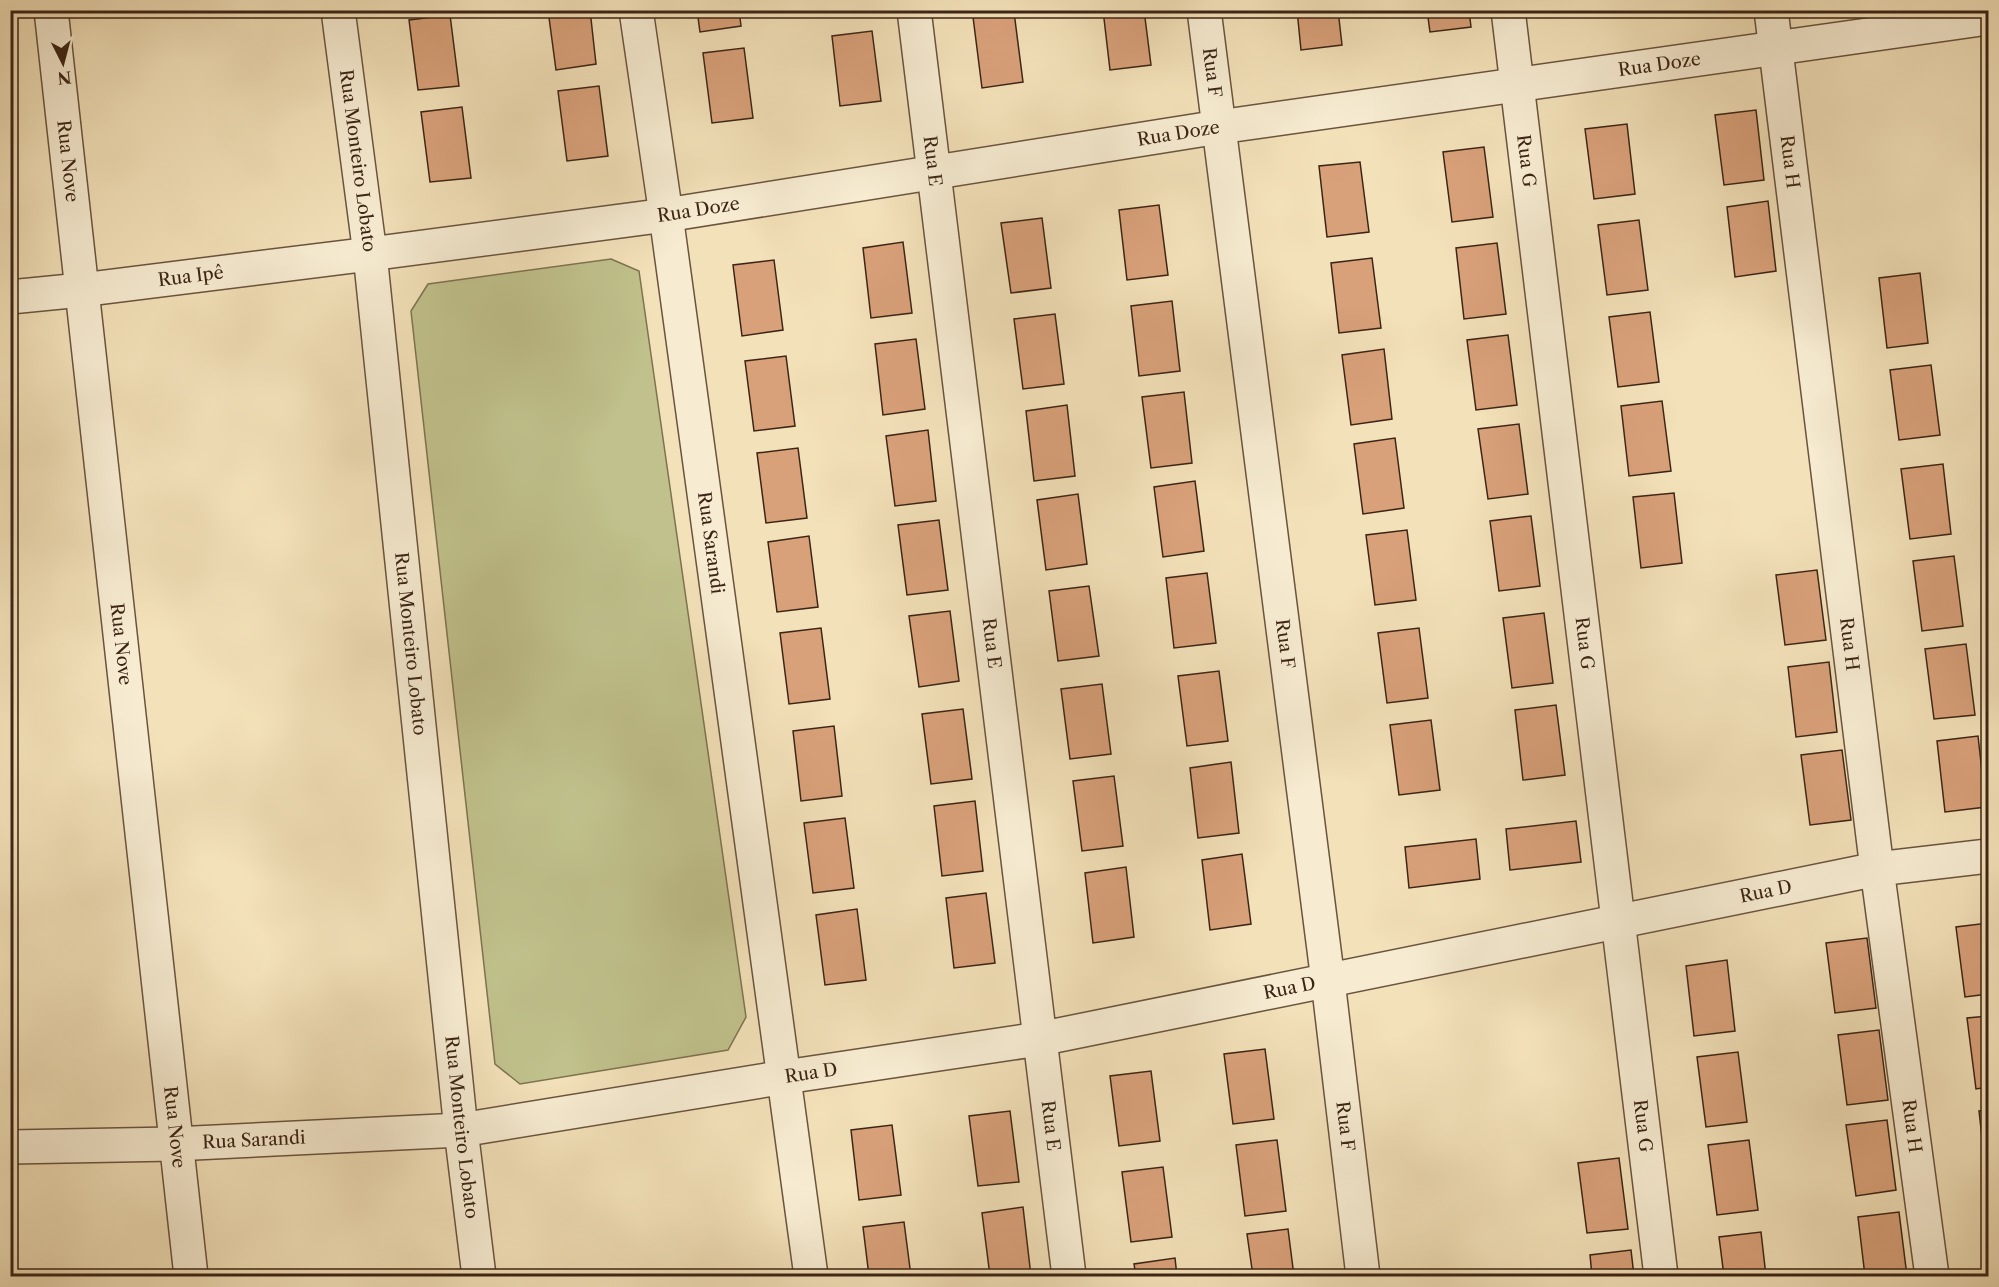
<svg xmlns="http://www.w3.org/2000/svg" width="1999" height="1287" font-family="'Libre Caslon Text',serif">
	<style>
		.green { fill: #c0c18c; stroke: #7e7351; stroke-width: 1.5 }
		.building { fill: #d9a17a; stroke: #3c2516; stroke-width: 1.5 }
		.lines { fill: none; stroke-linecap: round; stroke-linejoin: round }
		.minor-casing { stroke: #6a543f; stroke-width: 36 }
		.tertiary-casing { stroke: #6a543f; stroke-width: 36 }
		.minor { stroke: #f7ecd2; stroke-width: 33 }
		.tertiary { stroke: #f7ecd2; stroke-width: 33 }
		.labels { text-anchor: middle; stroke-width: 4.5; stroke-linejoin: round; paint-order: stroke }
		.street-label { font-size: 18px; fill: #3c2516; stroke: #f7ecd2 }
	</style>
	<rect width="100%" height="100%" fill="#f3e1b9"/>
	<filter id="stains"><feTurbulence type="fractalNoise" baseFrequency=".00333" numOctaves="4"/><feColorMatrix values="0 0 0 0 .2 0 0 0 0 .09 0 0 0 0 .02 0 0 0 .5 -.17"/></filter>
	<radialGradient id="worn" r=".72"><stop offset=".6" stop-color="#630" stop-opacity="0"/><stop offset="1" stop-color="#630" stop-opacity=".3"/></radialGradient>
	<polygon class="green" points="611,259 639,271 746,1017 728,1050 520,1084 495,1064 411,311 428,284"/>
	<g class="building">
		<polygon points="548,10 590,10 596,64 556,70"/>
		<polygon points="697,10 739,10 741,26 700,32"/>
		<polygon points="828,10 857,10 829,14"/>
		<polygon points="1103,10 1144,10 1151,65 1110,70"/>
		<polygon points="1297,10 1338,10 1342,45 1301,50"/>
		<polygon points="1427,10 1469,10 1471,27 1430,32"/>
		<polygon points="1014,12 1023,82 982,88 973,17"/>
		<polygon points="450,15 459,86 418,90 409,20"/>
		<polygon points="872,31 881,101 840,106 832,36"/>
		<polygon points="744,48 753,118 712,123 703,53"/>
		<polygon points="599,86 608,156 567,161 558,91"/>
		<polygon points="462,107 471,178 430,182 421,112"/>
		<polygon points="1756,110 1764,180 1724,185 1715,115"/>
		<polygon points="1627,124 1635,194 1594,199 1585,129"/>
		<polygon points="1484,147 1493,217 1452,222 1443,152"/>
		<polygon points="1360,162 1369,232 1327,237 1319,166"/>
		<polygon points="1768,201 1776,271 1735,277 1727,207"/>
		<polygon points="1159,205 1168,275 1127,280 1119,210"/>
		<polygon points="1042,218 1051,288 1011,293 1001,223"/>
		<polygon points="1639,220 1648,290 1607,295 1598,225"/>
		<polygon points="903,242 912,313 871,318 863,248"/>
		<polygon points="1497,243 1506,314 1464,319 1456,248"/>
		<polygon points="1372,258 1381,328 1339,333 1331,263"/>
		<polygon points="774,260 783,330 742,336 733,265"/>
		<polygon points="1920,273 1928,343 1887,348 1879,278"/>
		<polygon points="1172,301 1180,371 1139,376 1131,306"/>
		<polygon points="1650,312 1659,382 1618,387 1609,317"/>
		<polygon points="1055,314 1064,384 1023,389 1014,319"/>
		<polygon points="1508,335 1517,405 1476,410 1467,340"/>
		<polygon points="916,339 925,409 883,415 875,344"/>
		<polygon points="1384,349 1392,419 1351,425 1342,355"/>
		<polygon points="786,356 795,426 754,431 745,361"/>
		<polygon points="1931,365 1940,435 1899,440 1890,370"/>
		<polygon points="1184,392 1192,463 1151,468 1142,397"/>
		<polygon points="1662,401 1671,471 1629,476 1621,406"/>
		<polygon points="1067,405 1075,476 1034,481 1026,411"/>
		<polygon points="1519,424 1528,494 1488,499 1478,429"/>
		<polygon points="928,430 936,501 895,506 886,436"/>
		<polygon points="1395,438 1404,508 1363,514 1354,444"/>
		<polygon points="798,448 807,518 766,523 757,453"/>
		<polygon points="1943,464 1951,534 1910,539 1901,469"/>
		<polygon points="1195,481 1204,551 1163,557 1154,487"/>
		<polygon points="1674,493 1682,563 1641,568 1633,497"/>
		<polygon points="1078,494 1087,564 1046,570 1037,500"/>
		<polygon points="1531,516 1540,586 1499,591 1490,521"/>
		<polygon points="939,520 948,590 907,595 898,525"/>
		<polygon points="1407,530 1416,600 1375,605 1366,535"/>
		<polygon points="809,536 818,607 777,612 768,542"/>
		<polygon points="1954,556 1963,626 1922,631 1913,561"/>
		<polygon points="1817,570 1826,640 1785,645 1776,575"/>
		<polygon points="1207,573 1216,643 1174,648 1166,578"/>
		<polygon points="1089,586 1099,656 1058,661 1049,591"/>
		<polygon points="950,611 959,681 919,687 909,616"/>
		<polygon points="1544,613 1553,683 1512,688 1503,618"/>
		<polygon points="821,628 830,699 789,704 780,633"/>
		<polygon points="1419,628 1428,698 1387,703 1378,633"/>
		<polygon points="1966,644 1975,715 1934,719 1925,649"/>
		<polygon points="1829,662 1837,732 1796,737 1788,667"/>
		<polygon points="1219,671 1228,741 1187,746 1178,676"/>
		<polygon points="1102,684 1111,754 1070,759 1061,689"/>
		<polygon points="1556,705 1565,775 1523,780 1515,710"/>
		<polygon points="963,709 972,779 931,784 922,714"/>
		<polygon points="1431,720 1440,790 1399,795 1390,725"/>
		<polygon points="834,726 842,796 801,801 793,731"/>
		<polygon points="1978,736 1986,807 1945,812 1937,741"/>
		<polygon points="1842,750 1851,820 1810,825 1801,755"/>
		<polygon points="1231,762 1239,833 1198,838 1190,768"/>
		<polygon points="1114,776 1123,846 1082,851 1073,781"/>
		<polygon points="975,801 983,871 942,876 934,806"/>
		<polygon points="845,818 854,888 813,893 804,823"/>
		<polygon points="1576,821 1581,862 1510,870 1506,829"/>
		<polygon points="1476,839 1480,879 1409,888 1405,847"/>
		<polygon points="1242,854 1251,924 1210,930 1202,860"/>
		<polygon points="1126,867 1134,937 1093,943 1085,873"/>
		<polygon points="986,893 995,963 954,968 946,898"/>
		<polygon points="857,909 866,980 825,985 816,915"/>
		<polygon points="1988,923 1988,994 1965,997 1956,927"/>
		<polygon points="1867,938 1876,1008 1835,1013 1826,943"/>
		<polygon points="1727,960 1735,1031 1694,1036 1686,966"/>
		<polygon points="1988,1016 1988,1087 1976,1089 1967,1018"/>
		<polygon points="1879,1030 1888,1100 1847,1105 1838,1035"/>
		<polygon points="1265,1049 1274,1119 1233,1124 1224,1054"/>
		<polygon points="1738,1052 1747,1122 1706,1127 1697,1057"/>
		<polygon points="1151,1071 1160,1141 1119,1146 1110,1076"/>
		<polygon points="1988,1110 1988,1182 1987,1182 1979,1111"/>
		<polygon points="1010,1111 1019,1182 978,1186 969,1116"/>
		<polygon points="1887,1120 1896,1190 1856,1196 1846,1125"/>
		<polygon points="892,1125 901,1195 859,1200 851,1130"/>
		<polygon points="1277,1140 1286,1211 1245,1216 1236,1145"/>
		<polygon points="1749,1140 1758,1210 1717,1215 1708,1145"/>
		<polygon points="1619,1158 1628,1229 1587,1233 1578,1163"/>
		<polygon points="1163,1167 1172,1237 1131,1242 1122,1172"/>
		<polygon points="1023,1207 1031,1276 990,1276 982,1213"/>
		<polygon points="1899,1212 1907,1276 1865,1276 1858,1217"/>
		<polygon points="904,1222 911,1276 869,1276 863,1227"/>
		<polygon points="1288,1229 1294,1276 1253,1276 1247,1234"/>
		<polygon points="1761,1232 1766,1276 1724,1276 1719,1237"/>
		<polygon points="1631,1250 1634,1276 1592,1276 1590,1255"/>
		<polygon points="1175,1258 1177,1276 1136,1276 1134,1264"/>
	</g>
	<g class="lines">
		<g class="minor-casing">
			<g id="minor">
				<path id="s1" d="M51,10L191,1276"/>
				<path id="s2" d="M338,10L370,254L461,1130L479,1276"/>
				<path id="s3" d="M636,10L666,215L811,1276"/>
				<path id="s4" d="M914,10L1069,1276"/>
				<path id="s5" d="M1204,10L1328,981L1363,1276"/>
				<path id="s6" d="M1508,10L1661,1276"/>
				<path id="s7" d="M10,297L81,290L370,254L666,215L1219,127L1988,18"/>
				<path id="s8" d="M10,1147L174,1144L461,1130L785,1077L1039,1039L1877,869L1988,856"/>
			</g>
		</g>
		<g class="tertiary-casing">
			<g id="tertiary">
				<path id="s9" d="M1771,10L1877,869L1932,1276"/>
			</g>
		</g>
		<use href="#minor" class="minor"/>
		<use href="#tertiary" class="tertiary"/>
	</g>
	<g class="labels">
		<g class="street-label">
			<text dy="6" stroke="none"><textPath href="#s7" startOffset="1666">Rua Doze</textPath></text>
			<text dy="6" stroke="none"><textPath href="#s5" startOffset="63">Rua F</textPath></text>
			<text dy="6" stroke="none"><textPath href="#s7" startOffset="1180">Rua Doze</textPath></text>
			<text dy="6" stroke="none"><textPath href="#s1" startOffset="152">Rua Nove</textPath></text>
			<text dy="6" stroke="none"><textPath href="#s2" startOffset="152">Rua Monteiro Lobato</textPath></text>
			<text dy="6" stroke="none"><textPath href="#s4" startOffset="152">Rua E</textPath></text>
			<text dy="6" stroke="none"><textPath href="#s6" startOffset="152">Rua G</textPath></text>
			<text dy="6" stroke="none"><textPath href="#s9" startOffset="153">Rua H</textPath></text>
			<text dy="6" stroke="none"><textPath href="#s7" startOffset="694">Rua Doze</textPath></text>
			<text dy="6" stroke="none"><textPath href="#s7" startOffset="182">Rua Ipê</textPath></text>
			<text dy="6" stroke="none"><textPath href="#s3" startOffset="538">Rua Sarandi</textPath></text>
			<text dy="6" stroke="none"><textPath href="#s2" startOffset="638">Rua Monteiro Lobato</textPath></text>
			<text dy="6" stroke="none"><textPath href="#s5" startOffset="639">Rua F</textPath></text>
			<text dy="6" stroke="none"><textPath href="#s6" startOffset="638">Rua G</textPath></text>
			<text dy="6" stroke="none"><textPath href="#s1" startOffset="638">Rua Nove</textPath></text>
			<text dy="6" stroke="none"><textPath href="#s4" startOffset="638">Rua E</textPath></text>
			<text dy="6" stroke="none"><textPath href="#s9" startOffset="639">Rua H</textPath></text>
			<text dy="6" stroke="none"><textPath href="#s8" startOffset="1778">Rua D</textPath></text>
			<text dy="6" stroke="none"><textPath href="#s8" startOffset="1292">Rua D</textPath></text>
			<text dy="6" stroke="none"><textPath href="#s8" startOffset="806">Rua D</textPath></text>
			<text dy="6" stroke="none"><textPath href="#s4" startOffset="1124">Rua E</textPath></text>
			<text dy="6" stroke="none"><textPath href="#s5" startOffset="1125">Rua F</textPath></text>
			<text dy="6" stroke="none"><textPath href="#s6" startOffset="1124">Rua G</textPath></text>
			<text dy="6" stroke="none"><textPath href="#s9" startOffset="1125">Rua H</textPath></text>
			<text dy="6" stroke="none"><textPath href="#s1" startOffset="1124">Rua Nove</textPath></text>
			<text dy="6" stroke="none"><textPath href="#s2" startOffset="1124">Rua Monteiro Lobato</textPath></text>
			<text dy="6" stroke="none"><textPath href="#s8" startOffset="244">Rua Sarandi</textPath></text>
		</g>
	</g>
	<rect width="1999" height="1287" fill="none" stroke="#f3e1b9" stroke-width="36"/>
	<rect x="12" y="12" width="1975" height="1263" fill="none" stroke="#3c2516" stroke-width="3"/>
	<rect x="18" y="18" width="1963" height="1251" fill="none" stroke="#3c2516" stroke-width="1.5"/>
	<g transform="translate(63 63) rotate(174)" stroke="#f7ecd2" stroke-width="4.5" paint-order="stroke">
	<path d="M0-4.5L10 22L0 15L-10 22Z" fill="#3c2516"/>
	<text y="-9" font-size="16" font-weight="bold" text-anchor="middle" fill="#3c2516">N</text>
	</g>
	<rect width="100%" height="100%" filter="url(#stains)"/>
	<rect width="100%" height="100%" fill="url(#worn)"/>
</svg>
